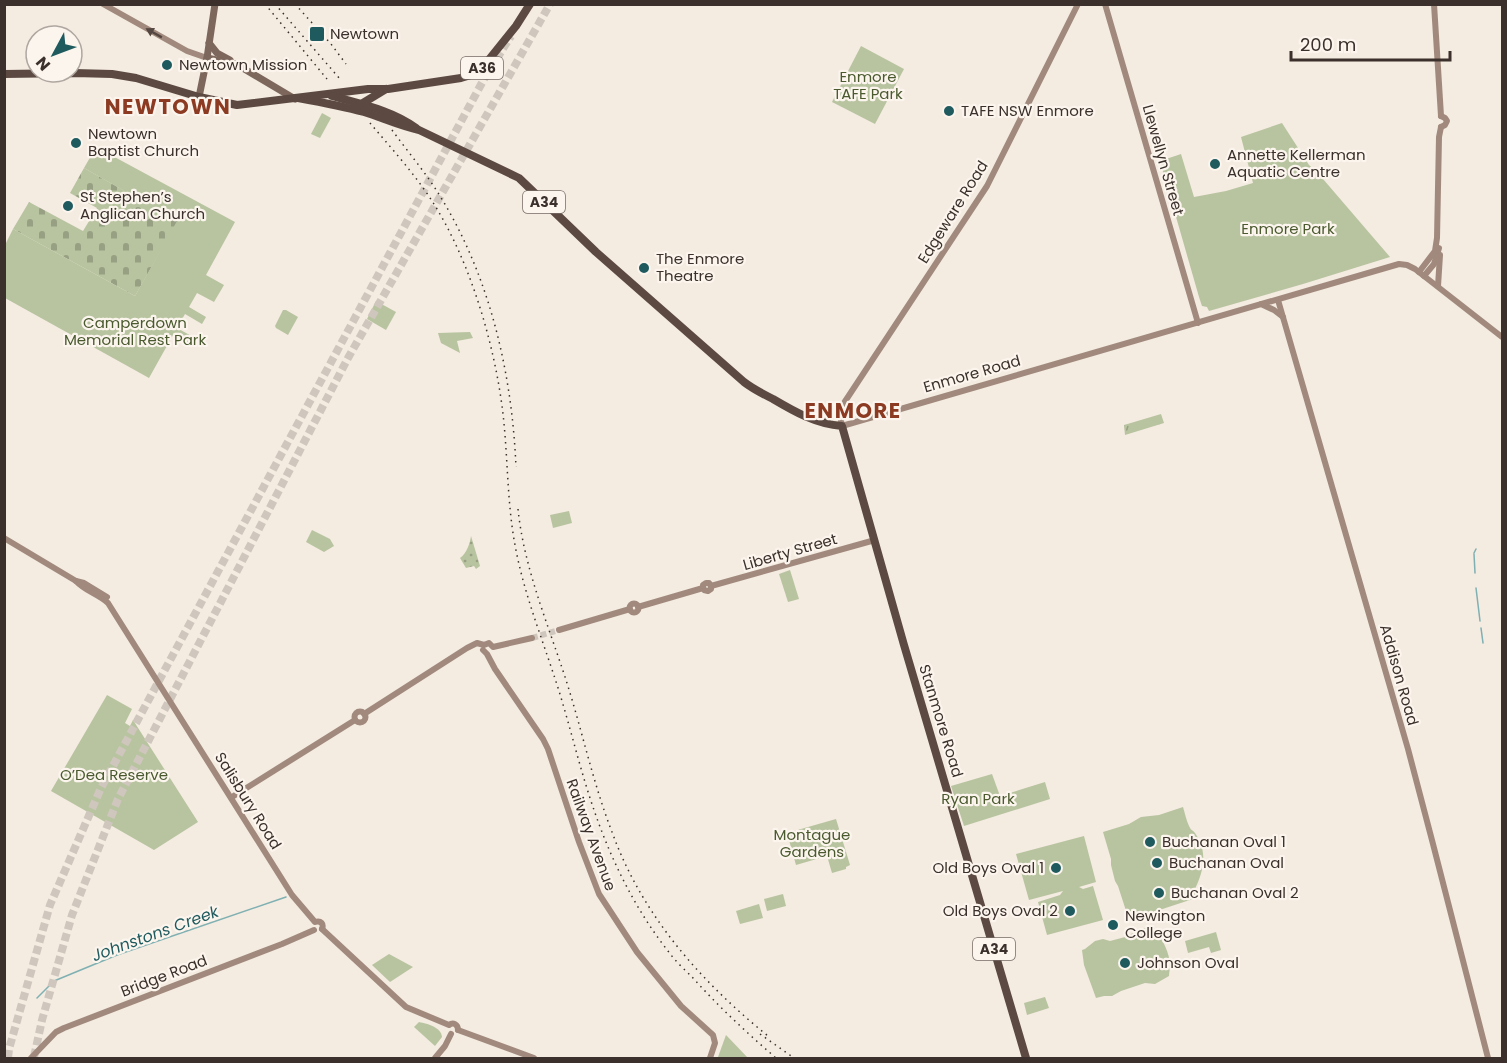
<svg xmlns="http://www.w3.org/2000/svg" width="1507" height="1063" font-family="Poppins,sans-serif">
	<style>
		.grass { fill: url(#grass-tufts) }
		.cemetery { fill: url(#cemetery-stones) }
		.park { fill: #b8c4a0 }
		.garden { fill: url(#garden-dots) }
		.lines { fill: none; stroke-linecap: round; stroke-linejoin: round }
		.stream { stroke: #7fb0b2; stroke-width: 1.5 }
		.secondary-tunnel { stroke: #cfc6bd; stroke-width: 6; stroke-dasharray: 6 3; stroke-linecap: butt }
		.highway-tunnel { stroke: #cfc6bd; stroke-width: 8; stroke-dasharray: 8 4; stroke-linecap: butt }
		.secondary { stroke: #a18a7d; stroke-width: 6 }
		.primary { stroke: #7d675c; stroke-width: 7 }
		.highway { stroke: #5c4a42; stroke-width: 8 }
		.rail { stroke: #3b302b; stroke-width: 1.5; stroke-dasharray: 1.5 4.5; stroke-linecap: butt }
		.oneway { fill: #544640 }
		.poi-dot { fill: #1f5a5e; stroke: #fbf5ee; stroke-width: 2 }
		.labels { text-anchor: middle; stroke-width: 4.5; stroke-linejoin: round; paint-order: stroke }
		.shield { fill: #fbf5ee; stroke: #756b66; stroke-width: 1.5 }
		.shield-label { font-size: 14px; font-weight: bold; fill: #3b302b }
		.poi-label { font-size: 15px; fill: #3b302b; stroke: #fbf5ee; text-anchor: start }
		.park-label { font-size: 15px; fill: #4a5a2e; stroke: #fbf5ee }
		.street-label { font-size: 15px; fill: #3b302b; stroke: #fbf5ee }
		.water-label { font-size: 16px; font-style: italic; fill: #1f5a5e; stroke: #fbf5ee }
		.district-label { font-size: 21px; font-weight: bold; letter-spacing: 1.5px; fill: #8c3b22; stroke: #fbf5ee }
	</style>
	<defs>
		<pattern id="grass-tufts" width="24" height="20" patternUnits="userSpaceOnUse" patternTransform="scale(1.5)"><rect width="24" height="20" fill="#b8c4a0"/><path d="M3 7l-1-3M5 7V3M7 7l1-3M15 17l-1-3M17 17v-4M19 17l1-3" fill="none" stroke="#97a083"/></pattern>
		<pattern id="cemetery-stones" width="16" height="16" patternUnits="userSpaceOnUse" patternTransform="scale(1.5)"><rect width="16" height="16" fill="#b8c4a0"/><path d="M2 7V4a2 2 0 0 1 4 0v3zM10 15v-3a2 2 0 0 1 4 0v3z" fill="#97a083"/></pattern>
		<pattern id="garden-dots" width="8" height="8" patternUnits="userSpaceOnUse" patternTransform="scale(1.5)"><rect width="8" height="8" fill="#b8c4a0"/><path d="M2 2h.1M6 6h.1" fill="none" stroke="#97a083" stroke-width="1.8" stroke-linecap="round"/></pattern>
	</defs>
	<rect width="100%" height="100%" fill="#f4ebe1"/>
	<polygon class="grass" points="1161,414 1164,423 1125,435 1124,425"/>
	<polygon class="cemetery" points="84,168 178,221 135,296 13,229 29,202 83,231 97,208 70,193"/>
	<g class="park">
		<polygon points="861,46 904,69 875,124 832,102"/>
		<polygon points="322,113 331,118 320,138 311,134"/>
		<polygon points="1282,123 1309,165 1317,172 1390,257 1303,284 1209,311 1207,307 1202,306 1199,297 1160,161 1181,154 1194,197 1226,191 1253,183 1241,137"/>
		<polygon points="96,147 235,222 206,275 224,285 214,302 197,293 189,307 206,317 202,324 185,314 177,328 195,338 191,345 173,335 149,378 5,298 5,245 13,229 135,296 177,221 84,168"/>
		<polygon points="376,301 396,312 386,330 367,319"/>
		<polygon points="283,310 286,310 298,317 288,335 276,328 275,326"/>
		<polygon points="470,332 473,338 457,341 460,353 441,343 438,333"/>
		<polygon points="569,511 572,523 553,528 550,515"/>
		<polygon points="312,530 330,539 334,546 324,552 306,542"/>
		<polygon points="790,570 799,599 788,602 779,574"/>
		<polygon points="107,695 132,709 125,723 130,726 133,720 198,822 154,850 51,791"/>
		<polygon points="992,774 1000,796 1045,782 1050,799 964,826 951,786"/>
		<path d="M1183,807C1185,813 1186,820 1189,826C1192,832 1191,828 1195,833C1208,852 1204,870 1195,889L1199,897L1129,920L1118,886L1115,881L1111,865V859L1103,832L1129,824L1141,817L1159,815Z"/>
		<polygon points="836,819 850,865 846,867 846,869 832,873 827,856 796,865 787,833"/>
		<polygon points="1084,836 1096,882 1079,887 1083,889 1093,886 1103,920 1047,935 1038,902 1060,895 1063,891 1029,900 1016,854"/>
		<polygon points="783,894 786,906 767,911 764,899"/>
		<polygon points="759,904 763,918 740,924 736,911"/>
		<path d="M1145,928H1154C1162,938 1170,953 1170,966C1170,969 1169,973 1169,976L1155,984L1145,983L1121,991L1112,996H1104L1096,998L1084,965L1082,950L1085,949L1095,941L1103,939L1110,941L1129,936L1137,929Z"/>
		<polygon points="1216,932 1221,950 1211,953 1209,947 1188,953 1185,941"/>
		<polygon points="389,954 413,967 390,982 372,965"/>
		<polygon points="1045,997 1049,1008 1027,1015 1024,1003"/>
		<path d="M419,1022C428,1024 441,1027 442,1037L435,1046L414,1027Z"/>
		<polygon points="726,1035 748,1058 719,1058 718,1057"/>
	</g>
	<path class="garden" d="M471,536L480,566L476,569L474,566L466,568L460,558C467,553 470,543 471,536Z"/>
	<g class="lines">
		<g class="stream">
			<polyline points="1474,553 1476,549"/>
			<polyline points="1474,554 1475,573"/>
			<polyline points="1476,588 1480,621"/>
			<polyline points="1481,628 1483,643"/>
			<polyline points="37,998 54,981 117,955 286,897"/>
		</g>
		<polyline class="secondary-tunnel" points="532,638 559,630"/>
		<g class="highway-tunnel">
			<polyline points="34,1057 42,1020 72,915 118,799 348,358 550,4"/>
			<polyline points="8,1058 9,1049 50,905 101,788 484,79 511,36"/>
		</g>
		<g class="secondary">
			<polyline points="103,4 187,51 207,58"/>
			<polyline points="1078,4 987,186 842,406 840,415 842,426 1399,264 1407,265 1415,269 1502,337"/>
			<polyline points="1105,4 1198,323"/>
			<polyline points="1434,4 1441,116"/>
			<polyline points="1441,116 1445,118 1447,121 1445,125 1441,127"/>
			<polyline points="1419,272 1435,251 1437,238 1439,137 1441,127"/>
			<polyline points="1424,276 1434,264 1439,248"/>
			<polyline points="1438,286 1440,255"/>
			<polyline points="1278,300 1408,749 1433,844 1488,1058"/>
			<polyline points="1261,304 1274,310 1283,317"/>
			<polyline points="823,423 828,419 842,406"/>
			<path d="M4,538L76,581C85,591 98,594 108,603L292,895L315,922C321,920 324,924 322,929"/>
			<polyline points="76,581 84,583 107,597"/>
			<polyline points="711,586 875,540"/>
			<circle cx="634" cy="608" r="4.5"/>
			<polyline points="638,607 703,588 704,590 708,591 711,589 711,586 709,583 706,583 703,585 703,588"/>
			<polyline points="559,630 630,609"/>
			<polyline points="483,650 487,654 495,669 543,739 548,749 579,842 599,894 637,952 681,1006 713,1035 715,1043 710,1058"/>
			<circle cx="360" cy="717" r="5.5"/>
			<polyline points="364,714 467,648 477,643 484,645 489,643 493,647 532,638"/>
			<polyline points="232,797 355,720"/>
			<path d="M322,929L406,1007L449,1025C453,1022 458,1024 458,1030"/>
			<polyline points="458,1030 534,1058"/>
			<polyline points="31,1058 56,1032 64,1028 282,944 314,930"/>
			<polyline points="435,1058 445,1046 451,1034"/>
		</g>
		<g class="primary">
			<polyline points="209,43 217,53 230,60"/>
			<polyline points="207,58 236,64 295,99"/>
			<polyline points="199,97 207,58 215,4"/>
		</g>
		<g class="highway">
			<polyline points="4,74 75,73 112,74 136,78 199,97 237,105 368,89 388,89 461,78 471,75 483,67 516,26 530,4"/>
			<path d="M332,96C360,104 392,110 416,128"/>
			<path d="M298,98C320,102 342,106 364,112C383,118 400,126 419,130L519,178L596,252L744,382C753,389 763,394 773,399C795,412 816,424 842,426L904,645L1026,1058"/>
			<polyline points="358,106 386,89"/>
		</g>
		<g class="rail">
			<polyline points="265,4 327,79"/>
			<polyline points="275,4 340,79"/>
			<polyline points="295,4 331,44 346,64"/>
			<path d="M370,123C391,148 414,173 432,201C470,260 495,345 503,414C508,458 507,502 515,545C524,595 544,643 559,691C571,730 580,769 593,807C610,858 635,909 668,951C675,961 685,970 693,978C719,1007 747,1033 776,1058"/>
			<path d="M392,130C408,152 426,173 440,196C490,277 512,373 516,467"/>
			<path d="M518,509C524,568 548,624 566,680C582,730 593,783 612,832C642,915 700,981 768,1036"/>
			<polyline points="760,1034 794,1058"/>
		</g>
	</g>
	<defs><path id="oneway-solid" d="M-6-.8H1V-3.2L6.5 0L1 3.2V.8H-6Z" transform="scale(1.5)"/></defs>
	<use class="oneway" href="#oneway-solid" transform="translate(154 33) rotate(-151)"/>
	<g class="poi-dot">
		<rect x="309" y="26" width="16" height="16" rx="3"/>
		<circle cx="167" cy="65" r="6"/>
		<circle cx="949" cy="111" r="6"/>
		<circle cx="76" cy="143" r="6"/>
		<circle cx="1215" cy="164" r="6"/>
		<circle cx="68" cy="206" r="6"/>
		<circle cx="644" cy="268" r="6"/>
		<circle cx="1150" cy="842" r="6"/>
		<circle cx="1157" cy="863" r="6"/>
		<circle cx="1056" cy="868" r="6"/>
		<circle cx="1159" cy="893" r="6"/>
		<circle cx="1070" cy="911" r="6"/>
		<circle cx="1113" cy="925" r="6"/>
		<circle cx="1125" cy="963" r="6"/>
	</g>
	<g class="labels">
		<g class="shield">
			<rect x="461" y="57" width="42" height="22" rx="4.5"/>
			<rect x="523" y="191" width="42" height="22" rx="4.5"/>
			<rect x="973" y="938" width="42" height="22" rx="4.5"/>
		</g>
		<g class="shield-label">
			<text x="482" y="73">A36</text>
			<text x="544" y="207">A34</text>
			<text x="994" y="954">A34</text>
		</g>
		<g class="poi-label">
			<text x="330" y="39">Newtown</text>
			<text x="179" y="70">Newtown Mission</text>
			<text x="961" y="116">TAFE NSW Enmore</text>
			<text x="88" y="139">Newtown<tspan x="88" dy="17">Baptist Church</tspan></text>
			<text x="1227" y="160">Annette Kellerman<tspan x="1227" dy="17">Aquatic Centre</tspan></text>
			<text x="80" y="202">St Stephen’s<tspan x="80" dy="17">Anglican Church</tspan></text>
			<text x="656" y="264">The Enmore<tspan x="656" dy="17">Theatre</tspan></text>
			<text x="1162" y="847">Buchanan Oval 1</text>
			<text x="1169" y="868">Buchanan Oval</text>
			<text x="1044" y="873" text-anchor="end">Old Boys Oval 1</text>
			<text x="1171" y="898">Buchanan Oval 2</text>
			<text x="1058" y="916" text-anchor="end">Old Boys Oval 2</text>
			<text x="1125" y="921">Newington<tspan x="1125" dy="17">College</tspan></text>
			<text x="1137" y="968">Johnson Oval</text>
		</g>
		<g class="park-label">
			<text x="868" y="82">Enmore<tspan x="868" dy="17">TAFE Park</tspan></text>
			<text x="1288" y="234">Enmore Park</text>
			<text x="135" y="328">Camperdown<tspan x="135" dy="17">Memorial Rest Park</tspan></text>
			<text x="114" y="780">O’Dea Reserve</text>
			<text x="978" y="804">Ryan Park</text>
			<text x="812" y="840">Montague<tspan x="812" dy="17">Gardens</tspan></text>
		</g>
		<g class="street-label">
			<text transform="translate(1163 160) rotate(74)" y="5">Llewellyn Street</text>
			<text transform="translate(953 212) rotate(-58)" y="5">Edgeware Road</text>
			<text transform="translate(972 374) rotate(-16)" y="5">Enmore Road</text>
			<text transform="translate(790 552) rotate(-16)" y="5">Liberty Street</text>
			<text transform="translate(1399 675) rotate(74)" y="5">Addison Road</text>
			<text transform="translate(941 721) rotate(73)" y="5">Stanmore Road</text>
			<text transform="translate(248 801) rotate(58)" y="5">Salisbury Road</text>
			<text transform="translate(591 835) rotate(70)" y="5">Railway Avenue</text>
			<text transform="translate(164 976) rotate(-21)" y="5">Bridge Road</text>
		</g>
		<g class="water-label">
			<text transform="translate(155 933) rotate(-20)" y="6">Johnstons Creek</text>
		</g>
		<g class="district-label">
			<text x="168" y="114">NEWTOWN</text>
			<text x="853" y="418">ENMORE</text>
		</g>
	</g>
	<rect width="1507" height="1063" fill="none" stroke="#3b302b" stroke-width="12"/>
	<g transform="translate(54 54) rotate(229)"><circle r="28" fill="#fbf5ee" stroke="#aea6a0" stroke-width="1.5"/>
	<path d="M0-4.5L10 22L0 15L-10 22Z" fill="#1f5a5e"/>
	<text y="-9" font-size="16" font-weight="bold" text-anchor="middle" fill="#3b302b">N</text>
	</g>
	<path d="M1291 51v9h159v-9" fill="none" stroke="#3b302b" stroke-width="3"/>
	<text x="1300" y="51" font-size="18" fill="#3b302b" stroke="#fbf5ee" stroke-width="4.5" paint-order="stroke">200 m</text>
</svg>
